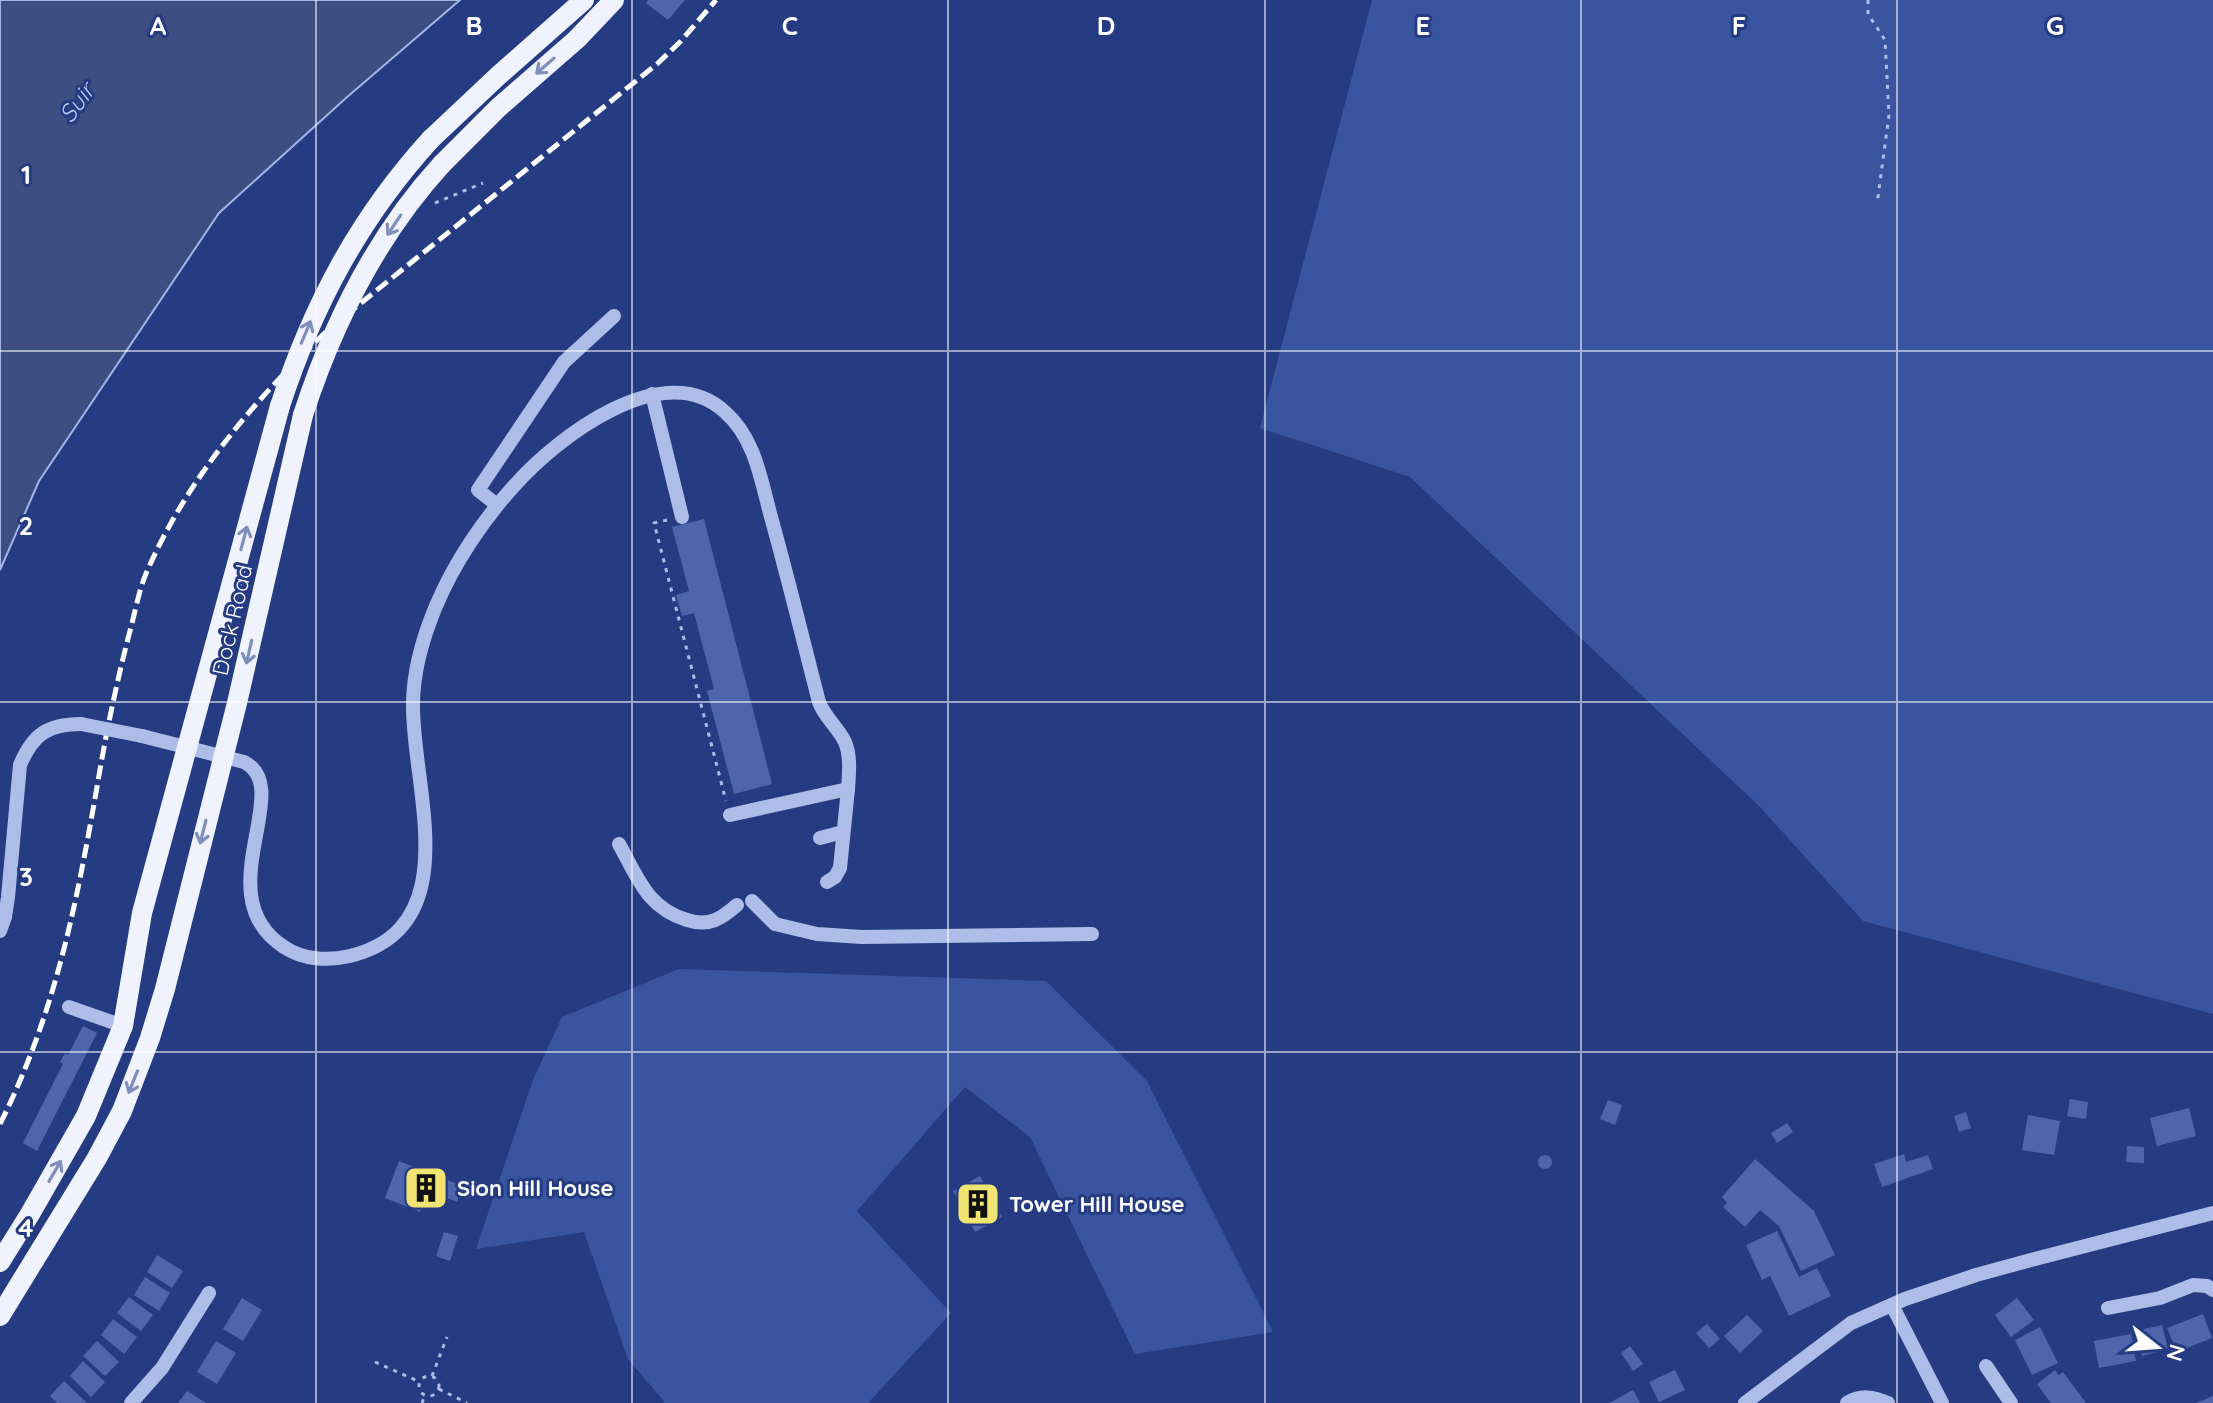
<svg xmlns="http://www.w3.org/2000/svg" width="2213" height="1403" font-family="Quicksand,sans-serif">
	<style>
		.green { fill: #3955a0 }
		.water { fill: #3d4e82; stroke: #a2b5e8; stroke-width: 2 }
		.building { fill: #4d66ab }
		.lines { fill: none; stroke-linecap: round; stroke-linejoin: round }
		.path { stroke: #aebde7; stroke-width: 3; stroke-dasharray: 4 6; stroke-linecap: butt }
		.minor { stroke: #aebde7; stroke-width: 14 }
		.major { stroke: #f0f2fd; stroke-width: 20 }
		.rail { stroke: #fff; stroke-width: 5; stroke-dasharray: 14 6; stroke-linecap: butt }
		.minor-bridge { stroke: #aebde7; stroke-width: 14 }
		.major-bridge { stroke: #f0f2fd; stroke-width: 20 }
		.oneway { stroke: #808eba }
		.grid { fill: none; stroke: #fff; stroke-width: 2; stroke-opacity: 0.55 }
		.labels { text-anchor: middle; stroke-width: 6; stroke-linejoin: round; paint-order: stroke }
		.street-label { font-size: 22px; fill: #fff; stroke: #253c83 }
		.poi-label { font-size: 22px; font-weight: bold; fill: #fff; stroke: #253c83; text-anchor: start }
		.water-label { font-size: 24px; font-style: italic; fill: #b9c8ef; stroke: #253c83 }
		.grid-label { font-size: 26px; text-anchor: middle; font-weight: bold; fill: #fff; stroke: #253c83; stroke-width: 6; stroke-linejoin: round; paint-order: stroke }
	</style>
	<rect width="100%" height="100%" fill="#253c83"/>
	<g class="green">
		<polygon points="1372,0 2213,0 2213,1014 1863,921 1759,806 1410,477 1260,428"/>
		<polygon points="679,969 1046,981 1147,1081 1273,1332 1135,1354 1030,1137 965,1087 857,1211 951,1313 868,1403 664,1403 663,1400 628,1359 584,1232 476,1249 533,1080 562,1017"/>
	</g>
	<polygon class="water" points="0,0 460,0 346,98 219,213 39,481 0,570"/>
	<g class="building">
		<polygon points="648,0 685,0 668,20 646,3"/>
		<polygon points="704,519 772,784 734,794 707,691 714,689 694,613 682,616 676,595 689,591 672,527"/>
		<polygon points="83,1026 97,1033 37,1151 23,1143 63,1064 60,1062 65,1053 68,1055"/>
		<polygon points="2070,1099 2088,1102 2086,1119 2067,1116"/>
		<polygon points="1608,1100 1622,1105 1615,1125 1600,1119"/>
		<polygon points="2189,1108 2196,1136 2157,1146 2150,1118"/>
		<polygon points="1966,1112 1971,1128 1959,1132 1954,1116"/>
		<polygon points="2028,1115 2060,1121 2054,1155 2022,1150"/>
		<polygon points="1787,1123 1793,1132 1777,1143 1771,1133"/>
		<polygon points="2127,1146 2144,1147 2144,1163 2126,1162"/>
		<polygon points="1904,1154 1906,1162 1928,1155 1933,1169 1882,1187 1874,1164"/>
		<circle cx="1545" cy="1162" r="7"/>
		<polygon points="1755,1159 1814,1211 1835,1255 1801,1271 1779,1226 1760,1210 1745,1227 1723,1207 1727,1203 1722,1197"/>
		<polygon points="399,1161 463,1186 457,1202 428,1190 420,1212 385,1198"/>
		<polygon points="980,1176 1002,1217 975,1232 953,1191"/>
		<polygon points="1777,1231 1799,1277 1817,1268 1831,1296 1789,1316 1770,1276 1762,1280 1746,1245"/>
		<polygon points="444,1232 458,1236 450,1261 436,1256"/>
		<polygon points="157,1255 183,1271 172,1288 147,1272"/>
		<polygon points="145,1277 170,1293 159,1311 134,1295"/>
		<polygon points="129,1297 153,1315 141,1331 117,1313"/>
		<polygon points="242,1298 262,1310 243,1341 223,1329"/>
		<polygon points="2017,1298 2034,1320 2011,1337 1995,1315"/>
		<polygon points="2203,1314 2212,1338 2177,1352 2167,1328"/>
		<polygon points="1747,1315 1763,1331 1740,1353 1724,1336"/>
		<polygon points="113,1319 137,1337 124,1354 101,1335"/>
		<polygon points="1707,1324 1720,1339 1709,1348 1696,1333"/>
		<polygon points="2162,1325 2168,1349 2142,1356 2136,1331"/>
		<polygon points="2040,1327 2058,1363 2032,1375 2015,1340"/>
		<polygon points="2131,1334 2136,1361 2099,1368 2094,1341"/>
		<polygon points="97,1341 119,1362 105,1376 83,1356"/>
		<polygon points="216,1341 236,1353 217,1384 197,1372"/>
		<polygon points="1630,1346 1643,1364 1633,1371 1621,1353"/>
		<polygon points="83,1361 105,1382 91,1397 70,1376"/>
		<polygon points="1675,1370 1685,1390 1659,1402 1649,1382"/>
		<polygon points="2055,1370 2059,1375 2063,1372 2086,1403 2051,1403 2037,1384"/>
		<polygon points="64,1381 87,1403 57,1403 50,1396"/>
		<polygon points="1633,1390 1640,1403 1609,1403"/>
		<polygon points="187,1391 206,1403 178,1403"/>
		<polygon points="2213,1396 2213,1403 2196,1403"/>
	</g>
	<g class="lines">
		<g class="path">
			<polyline points="1868,0 1868,14 1885,40 1889,115 1877,204"/>
			<polyline points="435,203 483,183"/>
			<polyline points="667,520 654,523 726,801"/>
			<polyline points="375,1362 420,1382"/>
			<circle cx="429" cy="1386" r="10"/>
			<polyline points="432,1376 447,1337"/>
			<polyline points="439,1389 467,1403"/>
			<polyline points="422,1403 425,1395"/>
		</g>
		<g class="minor">
			<polyline points="652,394 682,517"/>
			<polyline points="497,505 478,490 564,362 614,316"/>
			<path d="M142,736L244,762C297,788 205,896 284,947C303,960 328,961 350,956C468,927 412,787 413,705C413,672 423,637 436,606C454,563 483,520 514,486C556,438 664,355 725,412C755,438 761,480 771,517C788,578 803,640 819,702C825,718 838,727 845,742C851,756 849,774 848,789L730,815"/>
			<polyline points="820,838 843,832"/>
			<path d="M619,844C638,878 647,908 687,920C709,927 721,919 737,905"/>
			<polyline points="827,882 835,877 840,868 848,789"/>
			<polyline points="752,901 775,924 817,934 862,937 1092,934"/>
			<path d="M0,931L5,917L8,897L20,765C33,734 48,724 81,724"/>
			<polyline points="69,1007 123,1026"/>
			<polyline points="1892,1305 1942,1403"/>
			<polyline points="2108,1308 2160,1298 2193,1285 2207,1286 2213,1290"/>
			<polyline points="1986,1366 2011,1403"/>
			<polyline points="131,1403 162,1368 209,1293"/>
			<polyline points="1745,1403 1851,1323 1905,1299 1976,1275 2031,1260 2213,1213"/>
			<path d="M1847,1403C1861,1394 1874,1397 1888,1403"/>
		</g>
		<g class="major">
			<polyline points="431,139 499,75 584,0"/>
			<polyline points="442,164 498,108 577,39 614,0"/>
			<polyline points="0,1262 30,1214 86,1116 123,1026 142,913 280,406"/>
			<polyline points="0,1316 97,1158 122,1111 150,1038 165,989 237,703 303,415"/>
		</g>
		<path class="rail" d="M0,1124C55,1014 76,907 97,787C106,733 117,680 131,627C136,608 140,586 148,569C189,476 257,397 330,328L657,64L681,41L716,0"/>
		<polyline class="minor-bridge" points="81,724 142,736"/>
		<g class="major-bridge">
			<path d="M280,406C313,305 359,218 431,139"/>
			<path d="M303,415C333,323 376,236 442,164"/>
		</g>
	</g>
	<defs><path id="oneway-shaft" d="M-6 0H5M1.5-3L5.5 0L1.5 3" fill="none" stroke-width="1.6" stroke-linecap="round" stroke-linejoin="round" transform="scale(2)"/></defs>
	<g class="oneway">
		<use href="#oneway-shaft" transform="translate(545 66) rotate(139)"/>
		<use href="#oneway-shaft" transform="translate(394 225) rotate(124)"/>
		<use href="#oneway-shaft" transform="translate(306 332) rotate(-67)"/>
		<use href="#oneway-shaft" transform="translate(244 538) rotate(-75)"/>
		<use href="#oneway-shaft" transform="translate(249 652) rotate(103)"/>
		<use href="#oneway-shaft" transform="translate(203 832) rotate(104)"/>
		<use href="#oneway-shaft" transform="translate(133 1082) rotate(112)"/>
		<use href="#oneway-shaft" transform="translate(55 1171) rotate(-60)"/>
	</g>
	<path class="grid" d="M316,0V1403M632,0V1403M948,0V1403M1265,0V1403M1581,0V1403M1897,0V1403M0,351H2213M0,702H2213M0,1052H2213"/>
	<defs>
		<g id="building-square" transform="scale(2.3)"><rect x="-9" y="-9" width="18" height="18" rx="4" fill="#f1e472" stroke="#253c83"/><path d="M-4-6H4V6H1V3H-1V6H-4ZM-2.5-4.3h1.7v1.8h-1.7ZM.8-4.3h1.7v1.8H.8ZM-2.5-1h1.7V.8h-1.7ZM.8-1h1.7V.8H.8Z" fill="#111"/></g>
	</defs>
	<g fill-rule="evenodd">
		<use href="#building-square" x="426" y="1188"/>
		<use href="#building-square" x="978" y="1204"/>
	</g>
	<g class="labels">
		<g class="street-label">
			<text transform="translate(232 620) rotate(-77)" y="8">Dock Road</text>
		</g>
		<g class="poi-label">
			<text x="457" y="1196">Sion Hill House</text>
			<text x="1009" y="1212">Tower Hill House</text>
		</g>
		<g class="water-label">
			<text transform="translate(77 103) rotate(-53)" y="8">Suir</text>
		</g>
	</g>
	<g class="grid-label">
		<text x="158" y="35">A</text>
		<text x="474" y="35">B</text>
		<text x="790" y="35">C</text>
		<text x="1106" y="35">D</text>
		<text x="1423" y="35">E</text>
		<text x="1739" y="35">F</text>
		<text x="2055" y="35">G</text>
		<text x="26" y="184">1</text>
		<text x="26" y="535">2</text>
		<text x="26" y="886">3</text>
		<text x="26" y="1237">4</text>
	</g>
	<g transform="translate(2157 1347) rotate(107)" stroke="#253c83" stroke-width="6" paint-order="stroke">
	<path d="M0-6L14 30L0 20L-14 30Z" fill="#ffffff"/>
	<text y="-12" font-size="22" font-weight="bold" text-anchor="middle" fill="#ffffff">N</text>
	</g>
</svg>
